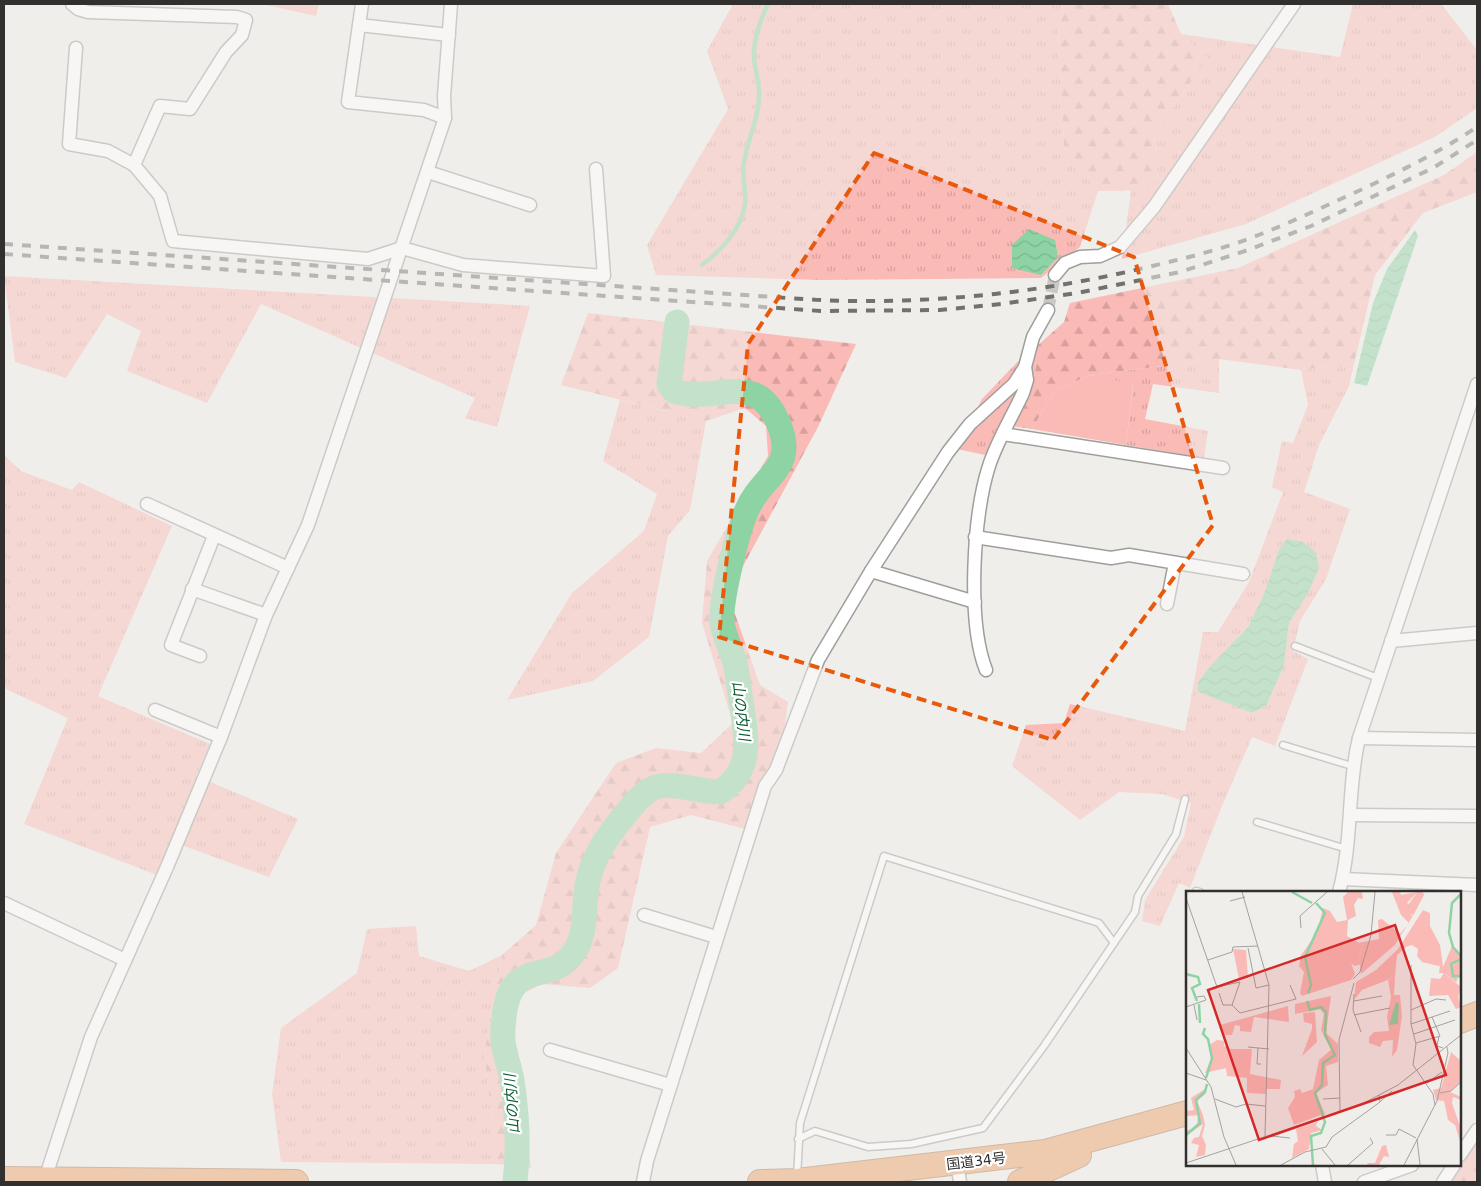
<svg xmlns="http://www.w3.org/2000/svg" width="1481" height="1186" font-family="'DejaVu Sans','Noto Sans JP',sans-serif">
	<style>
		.grass { fill: url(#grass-tufts); fill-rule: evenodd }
		.forest { fill: url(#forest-firs) }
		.garden { fill: #fabab6 }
		.water { fill: url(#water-waves) }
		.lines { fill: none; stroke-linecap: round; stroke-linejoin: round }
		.stream { stroke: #8ed3a4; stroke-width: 4.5 }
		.river { stroke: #8ed3a4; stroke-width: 25 }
		.street-tunnel { stroke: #cac8c5; stroke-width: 12; stroke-dasharray: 12 6; stroke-linecap: butt }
		.lane-casing { stroke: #a09e9c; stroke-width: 9 }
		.street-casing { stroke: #a09e9c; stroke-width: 15 }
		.highway-casing { stroke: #a97853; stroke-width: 26 }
		.lane { stroke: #fff; stroke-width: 6 }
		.street { stroke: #fff; stroke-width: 12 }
		.highway { stroke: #ea9e66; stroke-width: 24 }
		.rail { stroke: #737170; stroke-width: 4; stroke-dasharray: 9 9; stroke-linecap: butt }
		.marked { fill: none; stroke: #e8590c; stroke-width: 4; stroke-dasharray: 10 6; stroke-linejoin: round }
		.labels { text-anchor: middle; stroke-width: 4.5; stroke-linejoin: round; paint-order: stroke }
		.street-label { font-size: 14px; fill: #31302f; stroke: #fff }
		.water-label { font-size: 15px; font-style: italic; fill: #0a5d32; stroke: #fff }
		.inset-river { fill: none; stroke: #8ed3a4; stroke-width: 2.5 }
		.inset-road { fill: none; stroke: #a4a2a0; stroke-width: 1 }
		.view { fill: #d62828; fill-opacity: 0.15; stroke: #d62828; stroke-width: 2.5 }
		.inset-edge { fill: none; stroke: #31302f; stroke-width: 2.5 }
	</style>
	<defs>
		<pattern id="grass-tufts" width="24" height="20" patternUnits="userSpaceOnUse" patternTransform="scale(1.25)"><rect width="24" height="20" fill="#fabab6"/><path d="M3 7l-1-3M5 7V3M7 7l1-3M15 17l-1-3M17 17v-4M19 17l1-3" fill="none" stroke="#d7a09d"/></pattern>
		<pattern id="forest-firs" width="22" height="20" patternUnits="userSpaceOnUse" patternTransform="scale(1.25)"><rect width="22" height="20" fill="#fabab6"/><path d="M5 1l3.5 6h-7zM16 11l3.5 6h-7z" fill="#d7a09d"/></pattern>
		<pattern id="water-waves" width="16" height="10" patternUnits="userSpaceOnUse" patternTransform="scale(1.25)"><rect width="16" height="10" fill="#8ed3a4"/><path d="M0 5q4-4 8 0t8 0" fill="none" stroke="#7bb58e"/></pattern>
	</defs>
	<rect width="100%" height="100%" fill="#f0eeeb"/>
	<g class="grass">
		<polygon points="733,4 1066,4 1058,28 1064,147 1098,191 1080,247 1041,278 819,280 656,275 647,245 728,109 707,51"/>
		<polygon points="1353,4 1441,4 1477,50 1477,108 1435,137 1246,224 1122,259 1131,190 1159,190 1154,134 1208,58 1181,34 1340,57"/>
		<polygon points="4,276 530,306 497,427 465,418 475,398 261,304 207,403 127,371 141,331 107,314 66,378 15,362"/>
		<polygon points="1037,346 1035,374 1011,426 1002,426 985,455 957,449 982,399 1025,354"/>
		<polygon points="1219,359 1219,393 1153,384 1145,419 1208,431 1204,458 1126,445 1133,385 1090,375"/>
		<path d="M1354,364L1349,386L1319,445L1304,492L1350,509L1326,579L1300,621L1293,651L1308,659L1275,746L1252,737L1222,806L1190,888L1179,883L1160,926L1142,921L1145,900L1184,837L1191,803L1162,794L1119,792L1080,820L1012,766L1026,725L1064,723L1070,704L1185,731L1203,632H1218L1249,582L1283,492L1272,487L1282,441L1293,443L1308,405L1301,370ZM1264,594L1307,595L1289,623L1284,666L1266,706L1252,713L1198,692V682L1212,664L1248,627Z"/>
		<polygon points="620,400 706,421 690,510 668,536 649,637 593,681 507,700 572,593 644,531 657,494 603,461"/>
		<polygon points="4,455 21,471 72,490 79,482 172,526 98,696 210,744 196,776 298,819 269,877 170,841 157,875 24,824 68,718 4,688"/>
		<polygon points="416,926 419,956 469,971 502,955 484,1053 497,1164 281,1162 272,1094 281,1028 357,973 367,929"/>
	</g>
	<g class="forest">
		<polygon points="1066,4 1168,4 1181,34 1208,58 1154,134 1159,190 1098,191 1064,147 1058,28"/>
		<polygon points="1477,152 1477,192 1423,213 1375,275 1354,364 1301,370 1219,359 1090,375 1055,391 1032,429 1011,426 1035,374 1037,346 1064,322 1070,303 1238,268 1444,175"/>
		<polygon points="588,313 856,344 818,427 728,594 760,685 788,702 783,738 757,792 745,829 691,815 650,827 618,968 590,988 542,984 517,997 512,1037 531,1168 497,1164 484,1053 502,955 536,925 556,853 616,763 656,748 701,753 733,723 702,623 707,561 768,456 766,426 745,408 706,421 561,385"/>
		<polygon points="1477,1141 1477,1182 1449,1182"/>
	</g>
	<g class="garden">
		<polygon points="262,4 319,4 316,16"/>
		<polygon points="1090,375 1133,384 1126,445 1032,429 1055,391"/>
	</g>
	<g class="water">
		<polygon points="1029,229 1055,240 1058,257 1041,275 1012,268 1012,245"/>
		<polygon points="1415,230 1418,236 1367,386 1354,383 1373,303 1387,269"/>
		<polygon points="1287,539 1303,542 1316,552 1319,568 1307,595 1289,623 1284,666 1266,706 1252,713 1198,692 1198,682 1212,664 1248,627 1264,594 1279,550"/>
	</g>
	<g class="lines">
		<path class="stream" d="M702,265C721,251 742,228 745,204C747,191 741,176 744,163C747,140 759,119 759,96C760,83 755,71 754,58C753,39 760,21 768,4"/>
		<path class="river" d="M515,1182C519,1150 517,1113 512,1080C510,1067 504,1054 503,1040C502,1031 504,1019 505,1010C514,957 552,986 574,952C587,934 583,908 587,886C592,856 609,834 628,811C636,801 647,788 660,786C679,783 700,792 720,792C755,770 746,735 741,700C738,687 738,672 734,659C730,648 724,635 722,623C720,600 737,534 746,512C761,474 800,469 777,420C772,409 766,400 755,395C732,385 703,401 674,391L669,384L677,322"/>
		<polyline class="street-tunnel" points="1048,310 1055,275"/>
		<g class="lane-casing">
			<g id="lane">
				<polyline points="1295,646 1378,678"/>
				<polyline points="1283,745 1352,766"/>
				<polyline points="1257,822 1347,849"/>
				<polyline points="1196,891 1200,892"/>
				<polyline points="798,1139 815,1131 868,1147 911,1144 983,1128 1044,1046 1135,912 1138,896 1176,834 1185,799"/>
				<polyline points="797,1177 800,1123 884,856 1099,923 1114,943"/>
			</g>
		</g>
		<g class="street-casing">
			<g id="street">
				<polyline points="72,4 78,9 88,12 237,17 246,20 242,35 226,52 190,109 160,106 134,165 160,196 173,241 368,259 402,248 463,265 604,276 596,169"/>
				<polyline points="362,4 348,102 424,110 445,118"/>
				<polyline points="359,25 449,35"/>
				<polyline points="76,48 69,144 108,151 134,165"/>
				<polyline points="428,172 530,205"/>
				<polyline points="1055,275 1065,263 1080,257 1100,256 1120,247 1154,207 1294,4"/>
				<polyline points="1003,434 1223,468"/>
				<polyline points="147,504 288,568"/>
				<polyline points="975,537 1111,558 1129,555 1243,574"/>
				<polyline points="871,571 975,602"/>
				<polyline points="192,589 266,615"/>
				<polyline points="1167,604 1175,563"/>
				<polyline points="1391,641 1477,633"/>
				<polyline points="200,656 171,645 214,536"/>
				<path d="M986,670C967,622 973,515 989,466C997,441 1012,417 1023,393L1027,380L1025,367"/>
				<polyline points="155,710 221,737"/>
				<polyline points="1359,738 1477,740"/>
				<polyline points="1351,815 1477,816"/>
				<polyline points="1343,879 1477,885"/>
				<path d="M1339,892C1353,841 1347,788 1359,738L1477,384"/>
				<polyline points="4,903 125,960"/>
				<polyline points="644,915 716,937"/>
				<polyline points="550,1050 670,1085"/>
				<polyline points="1460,1155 1477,1130"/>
				<polyline points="957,1163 960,1182"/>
				<polyline points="1322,1165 1325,1182"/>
				<polyline points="45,1179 91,1037 167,867 221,737 266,615 308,525 445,118 444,96 451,4"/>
				<polyline points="643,1182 647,1161 765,786 776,770 818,660 871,571 948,452 970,424 1014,384 1025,367 1033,337 1048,310"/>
				<polyline points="1364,1182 1412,1165"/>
				<polyline points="1443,1182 1454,1165"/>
			</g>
		</g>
		<g class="highway-casing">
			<g id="highway">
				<polyline points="1460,1021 1477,1014"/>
				<polyline points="4,1179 296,1182"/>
				<polyline points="760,1182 797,1181 1045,1152 1187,1113"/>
				<polyline points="1020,1182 1079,1155"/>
			</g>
		</g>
		<use href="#lane" class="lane"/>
		<use href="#street" class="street"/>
		<use href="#highway" class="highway"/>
		<g class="rail">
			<path d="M4,244L773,297C801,299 828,301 856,301C954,302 1053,290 1148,267C1186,258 1224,249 1261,234C1292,222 1323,207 1354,193C1397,173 1438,153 1477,127"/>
			<polyline points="4,254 821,311 940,310 1001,304 1077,293 1180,272 1248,250 1311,226 1433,168 1477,140"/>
		</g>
	</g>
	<path d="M0 0H1481V1186H0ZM874,153L1134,257L1213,525L1053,740L719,637L748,344Z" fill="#f0eeeb" fill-opacity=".55" fill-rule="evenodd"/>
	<path class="marked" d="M874,153L1134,257L1213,525L1053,740L719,637L748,344Z"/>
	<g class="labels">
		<g class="street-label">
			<text transform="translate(976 1161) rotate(-7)" y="5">国道34号</text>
		</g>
		<g class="water-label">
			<text transform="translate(741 711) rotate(83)" y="5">山の内川</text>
			<text transform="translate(512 1104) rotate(-94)" y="5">山の内川</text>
		</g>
	</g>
	<g transform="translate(1186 891)">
		<rect width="275" height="275" fill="#f0eeeb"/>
		<path d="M162,1H176L177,8L172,7L168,14L170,25L162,29L161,45L156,47L169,83L165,89L116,105L114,102L118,81L113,75L115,64L131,42L137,17L144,20L151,31L161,29L157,6ZM206,1H214L215,4L231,1L220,13L225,25L228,23L209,54L175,83L173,66L177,54L172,52L193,48L192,29L196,28L214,43L223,32L215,24ZM266,55L275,66L273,71L263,75L267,85L272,87L270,91L258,82H253L254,75L257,76ZM209,86L208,104H214L216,125L211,159L206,166L207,149L197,150L194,156L183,152V146L188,141L203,140L201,126L205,106L202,89ZM102,115L103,131L68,126L65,141L54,140V135L49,134L46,144H39L34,134ZM129,121L131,151L116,165L126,138V133L118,131L117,122ZM31,149L38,150V155L45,158H66L64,183L95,189L94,198H80V203L61,202V187L41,185L40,177L19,182L25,168L23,154ZM114,198L116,202L127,198L135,224L108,234L102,217L109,206L108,200ZM12,223L17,224L19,234L16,245L20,254L19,264L10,266L13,254L5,252L8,247L13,246L17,233L0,245V240L11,236ZM131,231L130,235L136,239L125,242L123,258L106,267L108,253L112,250L110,238Z" fill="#fabab6"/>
		<path d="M231,1H237L238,4L228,23L219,25L214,9L223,13ZM237,19L244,22V35L254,54L257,76L236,71L231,65L232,58L226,54L220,56L211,64L209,86L176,99L168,109L170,91L190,79L212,58ZM161,45L177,54L173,66L176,73L169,75L162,71L157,56L156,47ZM275,70V87H272L262,79L263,75ZM258,82L275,96L272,106L275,116L270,118L262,104L243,105L245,87L254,88ZM145,105L140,142L152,153V171L140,175L142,194L130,202L139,223L135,224L127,198L133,169L146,158L135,139L138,123L134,118L109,123V113ZM265,161L275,170V190L264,201L275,206V209L267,206L266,212L275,238V253L269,234L262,229L258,210L250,209L247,199L255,197ZM19,198L20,202L11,210L17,224L0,225V220L8,219L5,207ZM200,254L203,266L198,265L193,274H182L181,272H189L196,255Z" fill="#fabab6"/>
		<path d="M47,58L60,59L62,87L53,88Z" fill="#fabab6"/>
		<path d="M210,111L213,113L212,133L203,134Z" fill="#8ed3a4"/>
		<path class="inset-river" d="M106,1L126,12M275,3L266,12L263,42L267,56L275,65M275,68L265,73L267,85H275M0,83L12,86L14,93L6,97L11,110M122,102L125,94L119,66L139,22L130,12M121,110L124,119L135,116L140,121L139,144L149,164L137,172L136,194L129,202L139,231L135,242L125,245L127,274M13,113L14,132M19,137L17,143L22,148L26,167L20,187M0,244L14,232L10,209L19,201L21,193"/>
		<path class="inset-road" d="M56,1L83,94L79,245M0,7L31,96L54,91L46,114L54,122L110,108L104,94M44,10L59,6M115,37L114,25L141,1M62,57L70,97L83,94M22,69L46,61L47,56L72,55M225,74V133L230,153L227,174L247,203L249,214M167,88L174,81L185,44L189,1M33,102L37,114H46M168,103L167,119L175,141M168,110L196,105M8,114L11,129M0,116L20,109L18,105L11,106M225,119L250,108L260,109M168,124L204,117M225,133L264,120M228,143L269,129M253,145L251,155L257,157M230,152L254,145L246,126M62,156L83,158M0,157L25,196L38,246L50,274M72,157L71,173H75M0,182L20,189M241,192L256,181M254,202L265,200L275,191M29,208L50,216L60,213L79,215M137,208L154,207M194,211L206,200M154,220L153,149L168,92M200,244H210L213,238L230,247M85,245L104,247M231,248L234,274M136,258L149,274M0,272L174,214L212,194L275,144M95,274L119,261L140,256L146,246L194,211L193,204M162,274L187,252L184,247M218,274L251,210L262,162L261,156"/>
		<path class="view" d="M209,34L260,184L73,249L22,99Z"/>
		<rect width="275" height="275" class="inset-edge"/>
	</g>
	<rect width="1481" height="1186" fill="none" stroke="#31302f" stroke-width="10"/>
</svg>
